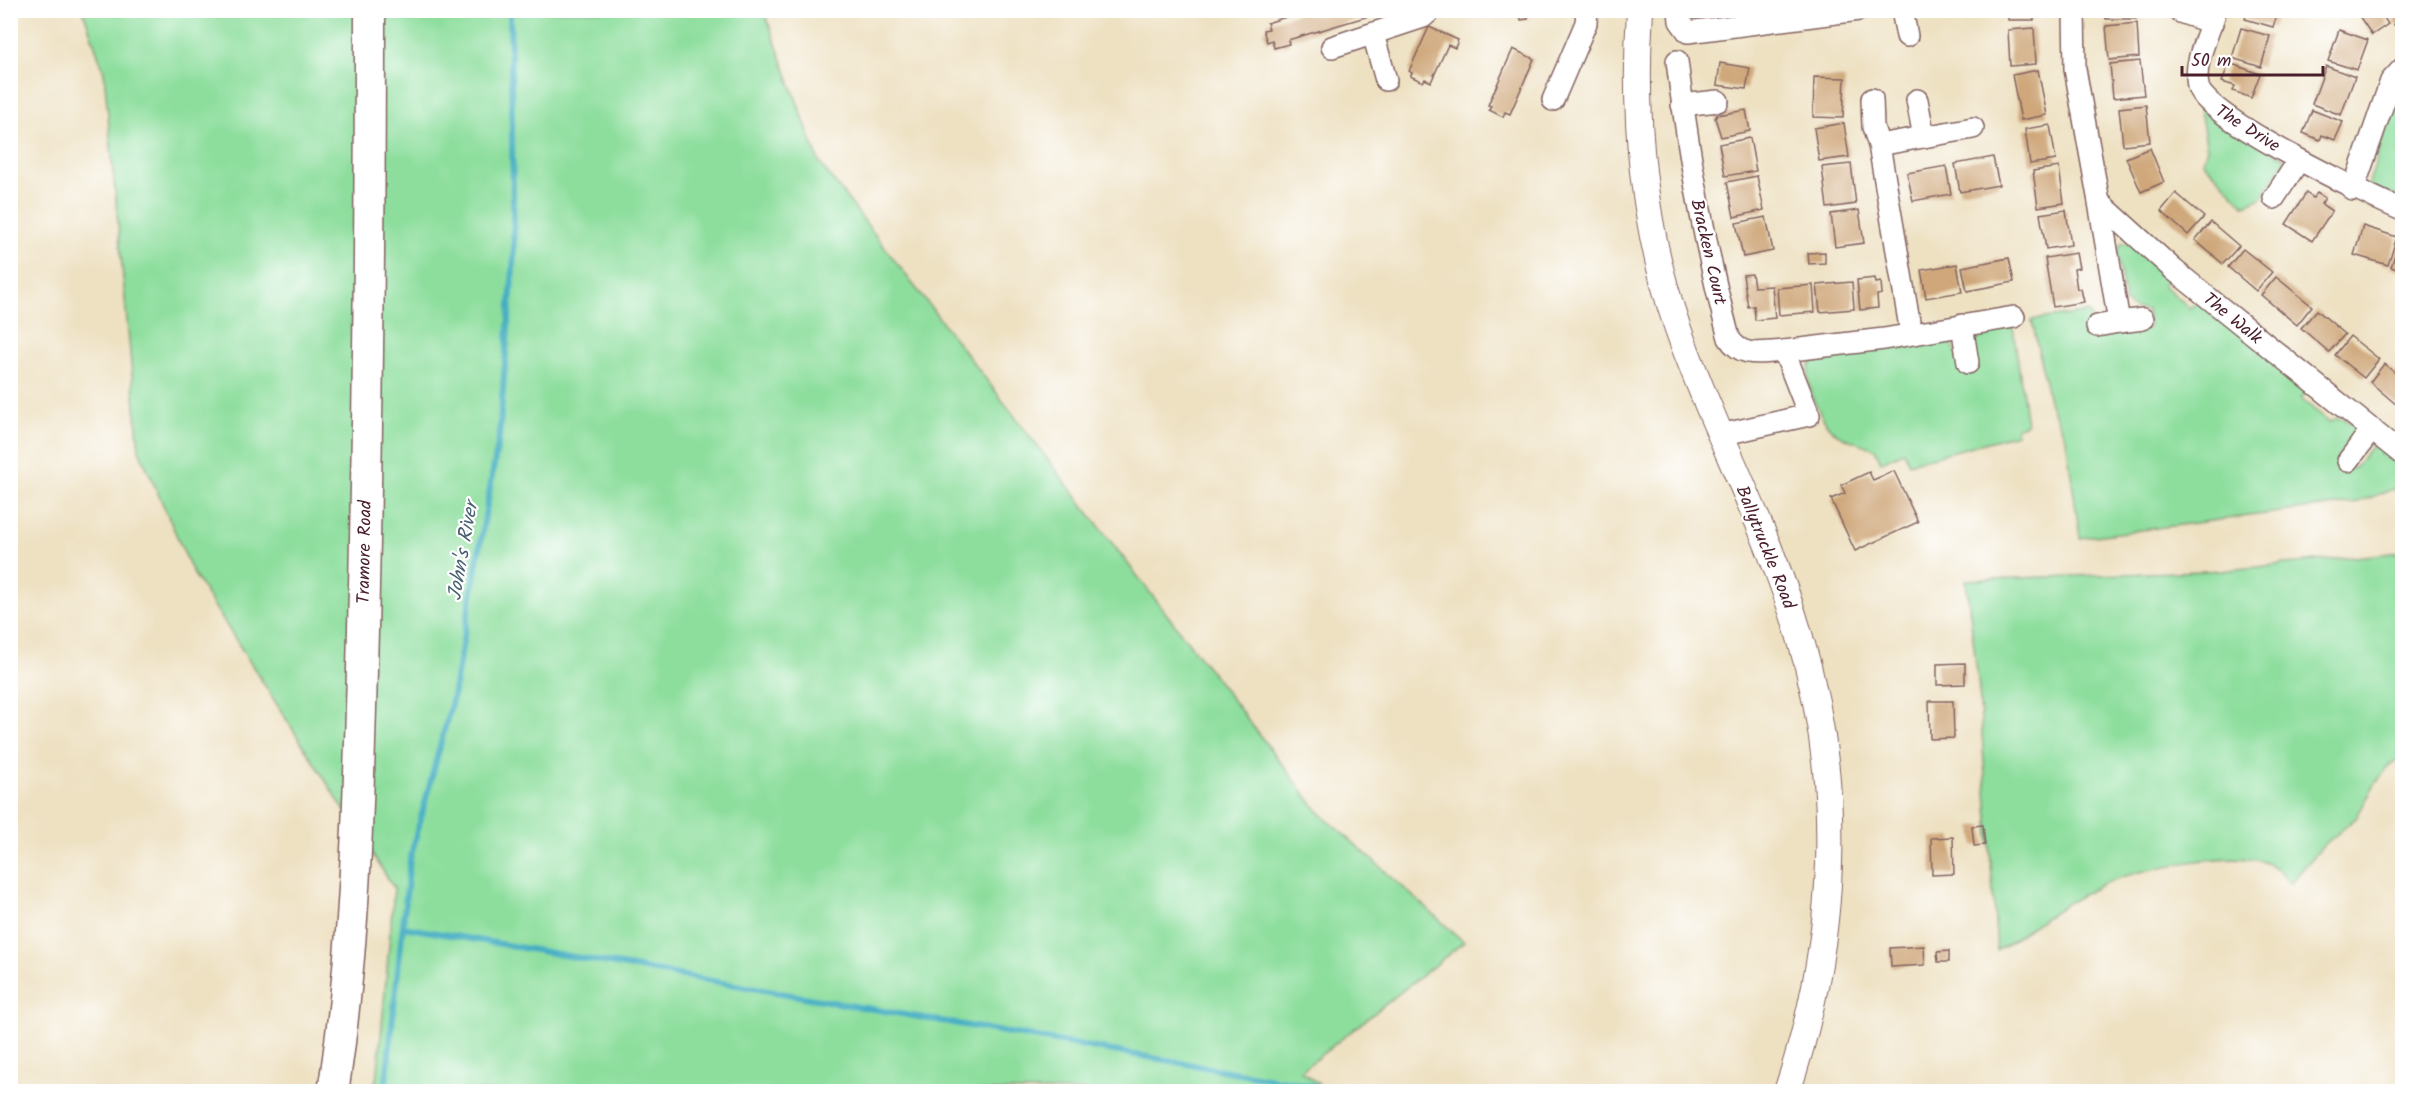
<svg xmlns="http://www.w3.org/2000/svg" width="2413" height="1102" font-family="Kalam,sans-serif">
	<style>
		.green { fill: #8dde9d; stroke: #6c7e64; stroke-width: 1.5 }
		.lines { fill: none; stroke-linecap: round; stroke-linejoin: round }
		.stream { stroke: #43adc2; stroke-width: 6 }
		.building { fill: #cfa77a }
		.minor-casing { stroke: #836360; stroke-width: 24 }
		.tertiary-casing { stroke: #836360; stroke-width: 28 }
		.secondary-casing { stroke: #836360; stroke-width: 33 }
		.minor { stroke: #fff; stroke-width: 21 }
		.tertiary { stroke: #fff; stroke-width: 26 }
		.secondary { stroke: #fff; stroke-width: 30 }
		.labels { text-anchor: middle; stroke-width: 4.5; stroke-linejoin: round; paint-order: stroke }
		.street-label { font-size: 18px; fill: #4a1f2b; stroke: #fff }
		.water-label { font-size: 20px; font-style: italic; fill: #475f6f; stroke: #fff }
	</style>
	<rect width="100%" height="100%" fill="#fff"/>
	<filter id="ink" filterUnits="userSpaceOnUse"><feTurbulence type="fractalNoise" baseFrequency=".0167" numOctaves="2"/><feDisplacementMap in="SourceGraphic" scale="12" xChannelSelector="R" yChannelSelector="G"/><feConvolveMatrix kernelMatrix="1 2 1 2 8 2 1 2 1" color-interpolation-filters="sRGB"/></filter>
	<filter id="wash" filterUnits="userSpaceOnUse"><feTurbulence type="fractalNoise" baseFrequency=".008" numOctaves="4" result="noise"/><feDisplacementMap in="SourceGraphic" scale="24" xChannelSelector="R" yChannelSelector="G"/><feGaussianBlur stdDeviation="1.35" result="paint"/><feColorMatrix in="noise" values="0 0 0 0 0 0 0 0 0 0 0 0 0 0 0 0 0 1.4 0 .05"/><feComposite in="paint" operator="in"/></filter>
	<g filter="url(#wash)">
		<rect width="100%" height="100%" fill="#eee1c2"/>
		<g class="green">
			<polygon points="83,11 764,11 819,162 1318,811 1464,942 1301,1071 1328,1091 373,1091 378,1071 394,888 193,573 139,450 104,72"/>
			<polygon points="2402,86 2402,198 2368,187 2398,89"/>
			<polygon points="2199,105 2286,159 2262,198 2244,205 2203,161 2207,148"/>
			<path d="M2132,242L2167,272V280L2163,285L2190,308L2196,303H2202L2305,388L2306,393L2301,399L2330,422C2340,414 2346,420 2356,427L2357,433L2338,458L2353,469L2371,447L2377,446C2392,457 2402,466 2402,486L2358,502L2080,538L2066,439L2049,401L2032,320L2089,312L2094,335L2149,328L2147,310L2134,309L2125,302L2117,253L2121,244Z"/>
			<path d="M2013,327L2027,424L2016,428L2017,434L1909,463L1904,452L1881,462L1875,449C1863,444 1841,439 1832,430C1819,416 1801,379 1812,362L1823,361V354L1939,338L1952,344L1957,354L1974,345L1978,337L1985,332Z"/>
			<path d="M2402,552V756L2389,766L2376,782L2356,818L2325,844L2290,883C2285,878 2280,871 2274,867C2244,845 2133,870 2101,885C2064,903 2030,928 1997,951L1979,689L1966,580L2229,570Z"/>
		</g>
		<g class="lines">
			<g class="stream">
				<polyline points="403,927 1313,1086 1319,1092"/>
				<polyline points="385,1092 410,859 453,697 499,437 514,256 510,10"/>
			</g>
		</g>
		<g id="blocks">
			<g class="building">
				<polygon points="1308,10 1378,10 1379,13 1288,40 1289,44 1274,48 1272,40 1267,42 1263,30 1269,29 1267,23"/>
				<polygon points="1511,10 1527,10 1528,19 1521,20 1520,13 1511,14"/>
				<rect x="2008" y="10" width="26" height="10"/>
				<polygon points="2105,10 2136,10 2136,19 2106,19"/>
				<polygon points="2248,10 2279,10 2273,27 2245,19"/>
				<polygon points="2355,10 2379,10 2388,24 2372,35"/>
				<polygon points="2395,10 2402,10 2402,25 2394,25"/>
				<polygon points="2137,23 2139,57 2109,60 2106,26"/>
				<polygon points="1429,27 1458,40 1455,48 1448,45 1431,82 1425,79 1423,82 1410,76 1412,73 1409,71"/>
				<polygon points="2034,28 2036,64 2010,66 2008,30"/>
				<polygon points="2241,28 2270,36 2261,67 2232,58"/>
				<polygon points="2339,30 2368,40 2357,70 2328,61"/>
				<polygon points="1513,49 1534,59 1510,114 1505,112 1503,117 1489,110 1491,106 1488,105"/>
				<polygon points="2140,61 2144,95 2113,98 2110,64"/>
				<polygon points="1720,63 1750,68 1746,89 1717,85"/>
				<polygon points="2229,63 2260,74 2251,98 2233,91 2235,86 2222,82"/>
				<polygon points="2326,66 2355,77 2341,115 2312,104"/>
				<polygon points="2038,70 2047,115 2021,120 2012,75"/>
				<polygon points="1814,77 1845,78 1843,118 1813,117"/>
				<polygon points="2146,105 2150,142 2123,145 2119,108"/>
				<polygon points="1746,110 1750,131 1721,137 1715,118 1717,115"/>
				<polygon points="2312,110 2343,122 2335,140 2322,135 2320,140 2303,133"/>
				<polygon points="1844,123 1849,157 1819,161 1814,128"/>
				<polygon points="2050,125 2056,160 2030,164 2025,129"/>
				<polygon points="1750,138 1756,171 1725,176 1719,144"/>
				<polygon points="2150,148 2164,182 2141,192 2126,158"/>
				<polygon points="1993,157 1999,185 1960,192 1955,164"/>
				<polygon points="1851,164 1856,204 1827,208 1822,167"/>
				<polygon points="1946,166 1951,194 1913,201 1907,173"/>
				<polygon points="2059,167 2064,203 2038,207 2033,171"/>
				<polygon points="1757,176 1764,210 1734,217 1727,182"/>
				<polygon points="2176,193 2204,217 2188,235 2161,211"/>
				<polygon points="2306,193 2313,198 2317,193 2325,198 2321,204 2332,211 2312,241 2286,224"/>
				<polygon points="1859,210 1864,243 1835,247 1831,214"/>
				<polygon points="2066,210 2071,245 2046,249 2040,214"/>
				<polygon points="1766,217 1773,251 1743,257 1736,223"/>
				<polygon points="2211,222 2239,246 2223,264 2195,240"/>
				<polygon points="2363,226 2397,237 2388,265 2354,255"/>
				<polygon points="2400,239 2402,240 2402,271 2391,267"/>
				<polygon points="2243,249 2272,272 2256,291 2228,267"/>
				<polygon points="1825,252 1825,263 1809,264 1808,253"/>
				<polygon points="2076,253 2079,268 2074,269 2077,289 2081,289 2084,302 2053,307 2045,258"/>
				<polygon points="2009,258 2014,282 1967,291 1962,267"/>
				<polygon points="1957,264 1962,292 1926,298 1921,270"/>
				<polygon points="1752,274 1754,287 1772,286 1775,318 1755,320 1754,306 1748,307 1743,275"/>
				<polygon points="2276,277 2312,306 2297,325 2261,295"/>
				<polygon points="1875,278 1876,283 1881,282 1882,294 1877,295 1878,308 1860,310 1857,280"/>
				<polygon points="1852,282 1854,309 1820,312 1817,285"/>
				<polygon points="1813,285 1815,312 1779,315 1777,288"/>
				<polygon points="2317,310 2345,334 2329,352 2301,328"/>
				<polygon points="2350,336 2379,359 2364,378 2335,355"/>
				<polygon points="2384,364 2402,378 2402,400 2398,406 2370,382"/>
				<polygon points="1894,471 1918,522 1855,551 1831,499 1845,493 1841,485 1869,472 1873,480"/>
				<polygon points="1965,663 1965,684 1937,685 1937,664"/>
				<polygon points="1929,701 1953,701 1954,738 1930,739"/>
				<polygon points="1983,825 1985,845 1974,846 1972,826"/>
				<polygon points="1953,837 1954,874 1932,875 1931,838"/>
				<polygon points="1924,946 1925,965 1891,967 1890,948"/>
				<polygon points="1949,951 1949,962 1938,962 1937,952"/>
			</g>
		</g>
	</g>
	<g filter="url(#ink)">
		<use href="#blocks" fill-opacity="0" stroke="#836360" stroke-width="1.5"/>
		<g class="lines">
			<g class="minor-casing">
				<g id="minor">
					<polyline points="1679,10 1680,21 1688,32 1859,10"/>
					<polyline points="1902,10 1907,36"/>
					<polyline points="2074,10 2075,69 2099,202 2174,270 2402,454"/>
					<path d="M2216,10C2209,33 2193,62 2198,86C2203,117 2369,196 2402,210"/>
					<polyline points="2180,12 2212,23"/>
					<polyline points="1373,34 1386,80"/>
					<polyline points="1332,47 1423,17 1431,10"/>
					<path d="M1677,61C1689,159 1704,244 1729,338C1742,359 1762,352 1784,351L1809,415L1720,435"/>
					<polyline points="1872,99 1873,127 1879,145"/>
					<polyline points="1553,100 1586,23 1587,10"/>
					<polyline points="1917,100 1924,137"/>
					<polyline points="1682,105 1718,101"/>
					<polyline points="2353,190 2391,81 2402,69"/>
					<polyline points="2274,198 2299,160"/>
					<polyline points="2119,322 2143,319"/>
					<polyline points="1962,325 1968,363"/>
					<polyline points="2097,326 2119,322 2099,202"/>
					<polyline points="1911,333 1879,145 1973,128"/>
					<polyline points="1784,351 1884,339 2014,317"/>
					<polyline points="2348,461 2372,429"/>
				</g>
			</g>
			<g class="tertiary-casing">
				<path id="tertiary" d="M1640,10C1633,118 1642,224 1677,326C1713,430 1768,528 1799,634C1845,785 1837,942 1787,1092"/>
			</g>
			<g class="secondary-casing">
				<path id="secondary" d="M333,1092C357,939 359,784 363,630C368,424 370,217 370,10"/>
			</g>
			<use href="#minor" class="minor"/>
			<use href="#tertiary" class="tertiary"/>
			<use href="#secondary" class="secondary"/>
		</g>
	</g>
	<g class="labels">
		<g class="street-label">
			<text transform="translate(2248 128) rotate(32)" y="6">The Drive</text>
			<text transform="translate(1709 252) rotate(77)" y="6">Bracken Court</text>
			<text transform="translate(2233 318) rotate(39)" y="6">The Walk</text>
			<text transform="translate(1766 547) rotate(68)" y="6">Ballytruckle Road</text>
			<text transform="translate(364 552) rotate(-89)" y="6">Tramore Road</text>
		</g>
		<g class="water-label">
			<text transform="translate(462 551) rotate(-80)" y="7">John's River</text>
		</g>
	</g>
	<rect width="2413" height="1102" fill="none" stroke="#fff" stroke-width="36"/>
	<path d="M2182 66v9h141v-9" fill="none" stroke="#4a1f2b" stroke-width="3"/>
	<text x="2191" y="66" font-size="18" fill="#4a1f2b" stroke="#ffffff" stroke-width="4.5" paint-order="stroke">50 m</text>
</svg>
